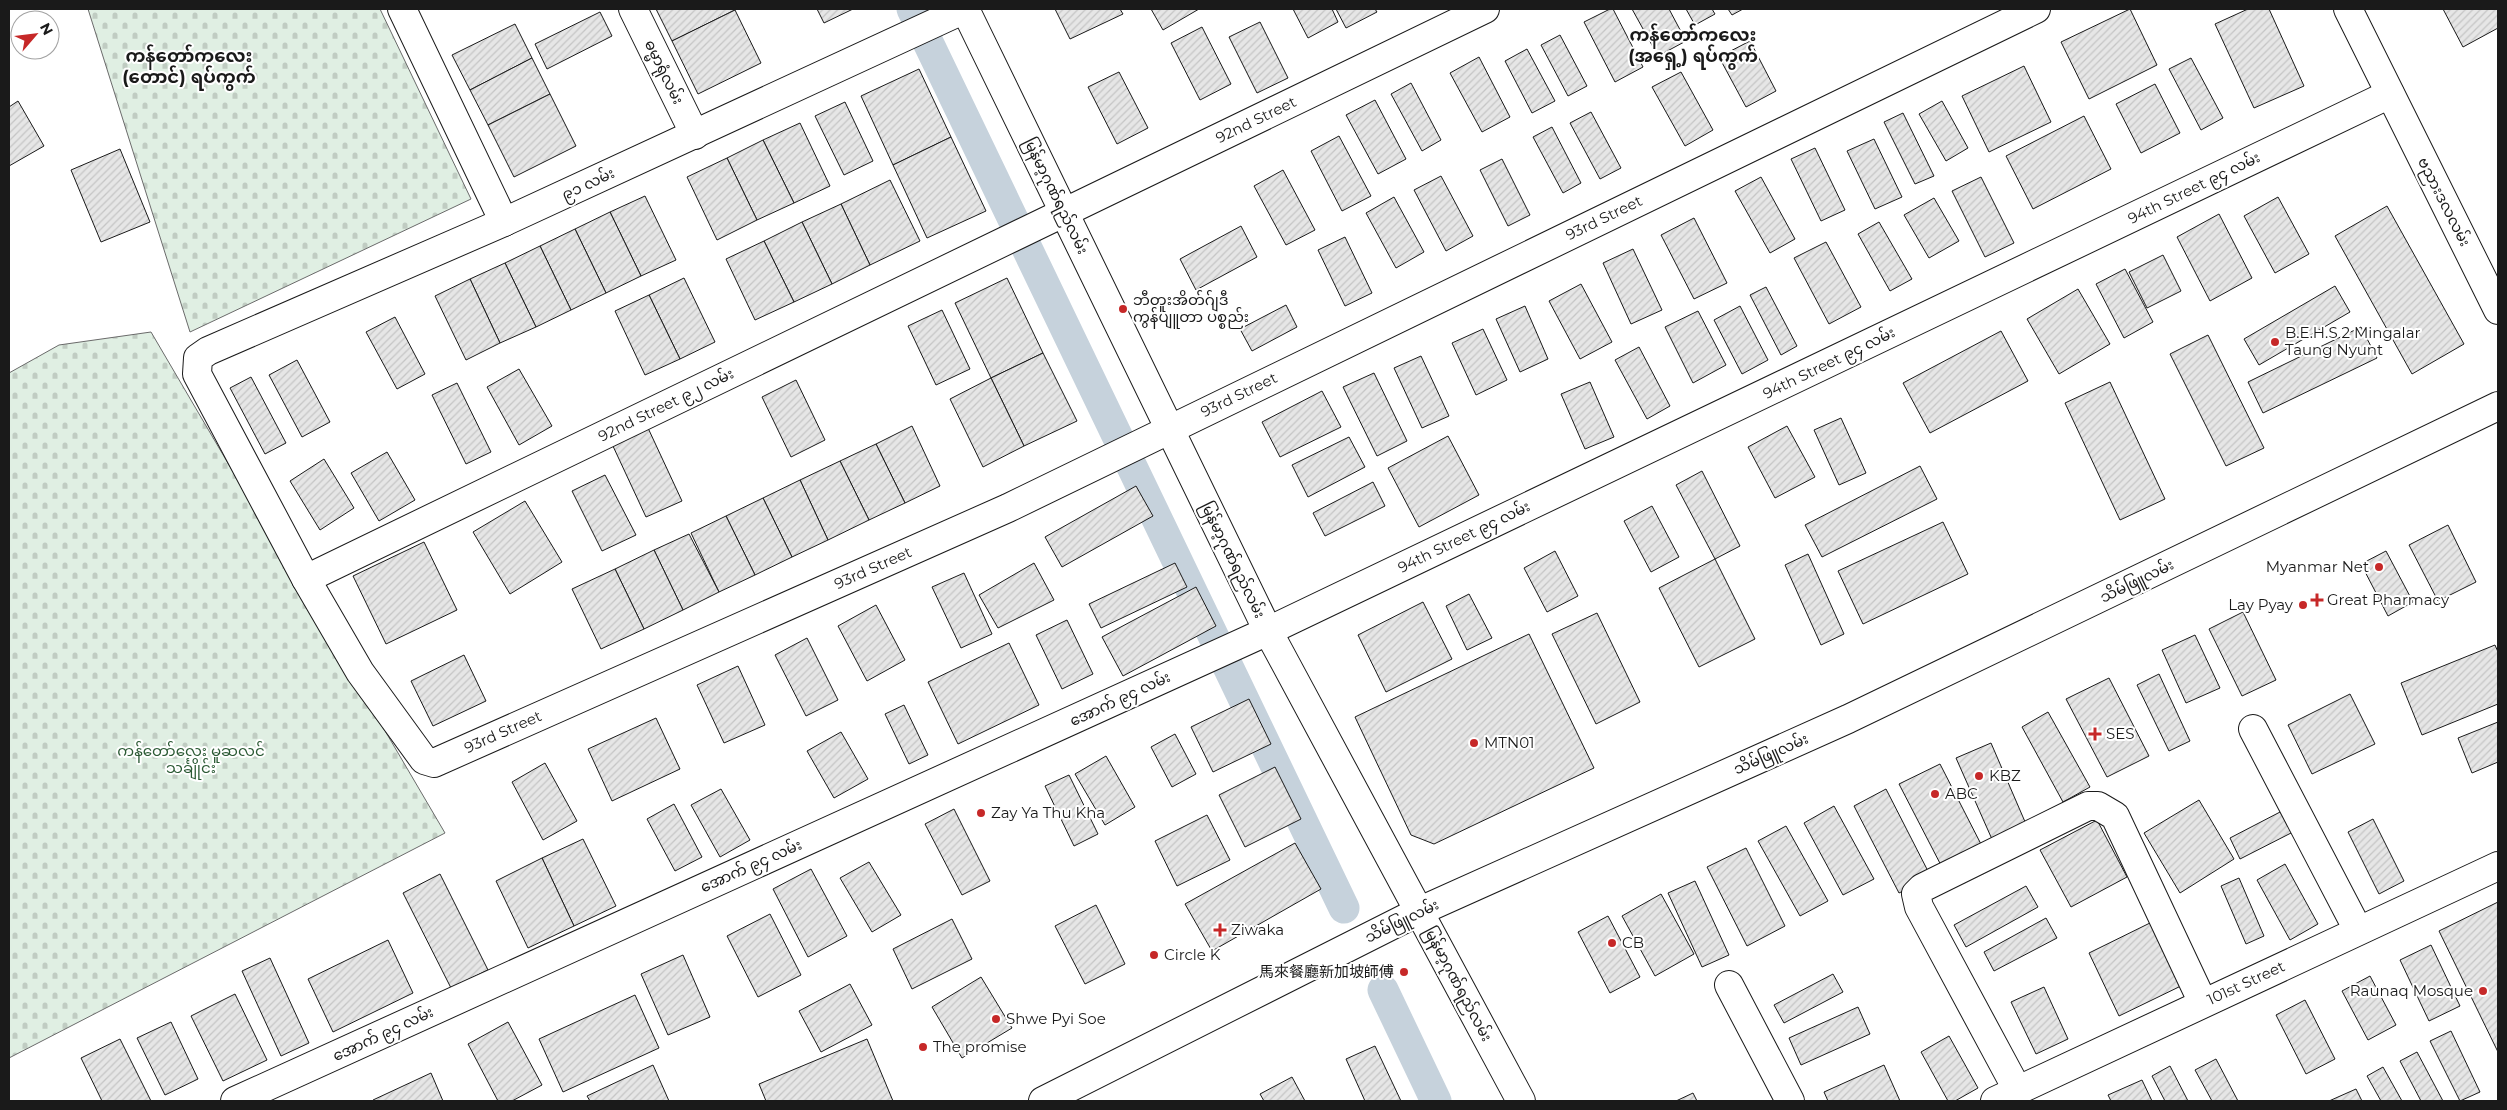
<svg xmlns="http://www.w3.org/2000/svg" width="2507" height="1110" font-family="Montserrat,'Noto Sans SC','Noto Sans Myanmar',sans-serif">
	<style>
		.cemetery { fill: url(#cemetery-stones); stroke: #6a6a6a }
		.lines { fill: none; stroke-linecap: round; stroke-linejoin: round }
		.canal { stroke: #c6d2dc; stroke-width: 31 }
		.building { fill: url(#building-hatch); stroke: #1a1a1a }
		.minor-casing { stroke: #1a1a1a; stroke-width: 30 }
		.major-casing { stroke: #1a1a1a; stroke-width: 30 }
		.minor { stroke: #fff; stroke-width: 28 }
		.major { stroke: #fff; stroke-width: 28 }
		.poi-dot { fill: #c62828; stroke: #fff; stroke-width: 2 }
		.labels { text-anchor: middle; stroke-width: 4; stroke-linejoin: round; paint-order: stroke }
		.street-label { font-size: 15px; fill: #1a1a1a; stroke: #fff }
		.poi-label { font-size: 15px; fill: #1a1a1a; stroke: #fff; text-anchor: start }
		.park-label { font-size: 15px; fill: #2b5a34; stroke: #fff }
		.quarter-label { font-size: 18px; font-weight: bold; fill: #1a1a1a; stroke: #fff }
	</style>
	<defs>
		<pattern id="cemetery-stones" width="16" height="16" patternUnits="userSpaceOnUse" patternTransform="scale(1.25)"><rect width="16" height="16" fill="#e0efe3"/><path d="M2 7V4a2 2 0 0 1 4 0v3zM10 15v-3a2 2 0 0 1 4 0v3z" fill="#c0ccc2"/></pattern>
		<pattern id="building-hatch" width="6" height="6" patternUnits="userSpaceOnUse" patternTransform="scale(1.25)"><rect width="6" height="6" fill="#e6e6e6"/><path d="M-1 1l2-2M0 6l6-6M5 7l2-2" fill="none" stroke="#c5c5c5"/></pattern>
	</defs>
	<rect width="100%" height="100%" fill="#fff"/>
	<g class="cemetery">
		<polygon points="88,9 380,9 471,199 190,332"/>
		<polygon points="151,332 445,833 9,1058 9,373 59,345"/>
	</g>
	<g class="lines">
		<g class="canal">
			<polyline points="912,9 1344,908"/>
			<polyline points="1383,990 1436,1101"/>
		</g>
	</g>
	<g class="building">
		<polygon points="656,9 735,9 735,10 672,41"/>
		<polygon points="817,9 853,9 824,23"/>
		<polygon points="1055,9 1120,9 1123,14 1070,39"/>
		<polygon points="1151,9 1199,9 1163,30"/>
		<polygon points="1293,9 1332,9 1338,22 1308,38"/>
		<polygon points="1336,9 1375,9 1377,12 1346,28"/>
		<polygon points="1610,9 1613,9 1643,67 1615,82 1584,22"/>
		<polygon points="1632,9 1669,9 1686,41 1658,56"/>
		<polygon points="1686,9 1712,9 1715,14 1695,25"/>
		<polygon points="1728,9 1743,9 1732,15"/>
		<polygon points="2130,9 2157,65 2089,99 2061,42"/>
		<polygon points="2248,9 2269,9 2304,86 2254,108 2215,24"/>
		<polygon points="2443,9 2498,9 2498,28 2463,47"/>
		<polygon points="735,10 761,63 698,94 672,41"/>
		<polygon points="600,12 612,36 547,69 535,44"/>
		<polygon points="1260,22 1288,78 1257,93 1229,37"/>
		<polygon points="515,24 532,58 470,90 452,55"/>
		<polygon points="1202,27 1231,84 1200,100 1171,43"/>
		<polygon points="1560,35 1587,86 1568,96 1541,45"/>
		<polygon points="1750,41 1776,91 1746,107 1719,57"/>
		<polygon points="1527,49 1555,101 1532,113 1505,61"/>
		<polygon points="1479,57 1510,117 1482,132 1450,73"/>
		<polygon points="532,58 550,94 488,125 470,90"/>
		<polygon points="2191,58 2223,118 2201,130 2169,69"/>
		<polygon points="2024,66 2051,122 1989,152 1962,96"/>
		<polygon points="919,69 951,137 893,165 861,96"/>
		<polygon points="1119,72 1148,128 1117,144 1088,87"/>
		<polygon points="1681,72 1713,130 1685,146 1652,87"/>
		<polygon points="1411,83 1441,140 1422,151 1391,94"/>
		<polygon points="2155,84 2180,133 2141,153 2116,104"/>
		<polygon points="550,94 576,146 514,177 488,125"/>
		<polygon points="1375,100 1406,159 1378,174 1346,115"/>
		<polygon points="18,101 44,146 9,166 9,107"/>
		<polygon points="1942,101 1968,148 1946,161 1919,114"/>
		<polygon points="845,102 873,161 844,175 815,116"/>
		<polygon points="1591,112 1621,168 1600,179 1570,123"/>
		<polygon points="1903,113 1934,176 1915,184 1884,122"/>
		<polygon points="2084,116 2111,169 2033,209 2006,156"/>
		<polygon points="800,123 830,186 794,203 763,140"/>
		<polygon points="1552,127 1581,183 1563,193 1533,137"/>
		<polygon points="1339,136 1371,196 1342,211 1311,151"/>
		<polygon points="951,137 986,211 927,238 893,165"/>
		<polygon points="1874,139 1902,197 1875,209 1847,151"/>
		<polygon points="763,140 794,203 757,220 727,158"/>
		<polygon points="1815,148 1845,210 1821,221 1791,159"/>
		<polygon points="120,149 150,222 101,242 71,170"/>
		<polygon points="727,158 757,220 717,240 687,177"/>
		<polygon points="1502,159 1530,215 1508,226 1480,170"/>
		<polygon points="1283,170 1315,230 1286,245 1254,186"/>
		<polygon points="1441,176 1473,236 1446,251 1414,190"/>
		<polygon points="1761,177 1795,239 1770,253 1735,191"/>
		<polygon points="1981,177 2014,243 1985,257 1952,191"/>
		<polygon points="890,180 920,241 870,265 841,204"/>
		<polygon points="645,196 676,260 641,276 610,212"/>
		<polygon points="1394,197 1424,252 1396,268 1366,213"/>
		<polygon points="2278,197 2309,254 2275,273 2244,216"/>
		<polygon points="1934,198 1959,241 1929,258 1904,215"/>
		<polygon points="841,204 870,265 832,284 802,222"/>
		<polygon points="2387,206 2464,344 2412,374 2335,236"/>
		<polygon points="610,212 641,276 606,293 575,229"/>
		<polygon points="2219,214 2252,278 2210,301 2177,237"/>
		<polygon points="1694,218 1727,283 1694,299 1661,235"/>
		<polygon points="802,222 832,284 794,302 764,241"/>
		<polygon points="1879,222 1912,279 1890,291 1858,234"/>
		<polygon points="1241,226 1257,257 1196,290 1180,259"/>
		<polygon points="575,229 606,293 571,310 540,246"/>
		<polygon points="1345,237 1372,293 1345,306 1318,250"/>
		<polygon points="764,241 794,302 755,320 726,259"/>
		<polygon points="1826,242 1861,307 1829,324 1794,258"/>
		<polygon points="540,246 571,310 536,327 505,263"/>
		<polygon points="1633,249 1662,310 1631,324 1603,263"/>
		<polygon points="2163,255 2181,291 2147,308 2129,272"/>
		<polygon points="505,263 536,327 500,343 470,279"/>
		<polygon points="2125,269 2153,322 2124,338 2096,284"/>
		<polygon points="684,278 715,342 680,359 649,295"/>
		<polygon points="1007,278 1043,353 991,378 955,303"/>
		<polygon points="470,279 500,343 466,360 435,296"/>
		<polygon points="1581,284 1612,342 1580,359 1549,301"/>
		<polygon points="2335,286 2350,312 2259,365 2244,339"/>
		<polygon points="1766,287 1797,346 1781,355 1750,295"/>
		<polygon points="2078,289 2110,344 2059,374 2027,319"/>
		<polygon points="649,295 680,359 645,375 615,311"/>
		<polygon points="1286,305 1297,327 1252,351 1240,329"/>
		<polygon points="1525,306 1548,359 1520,372 1496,319"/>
		<polygon points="1740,306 1768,360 1742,374 1714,320"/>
		<polygon points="942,310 970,369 936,385 908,326"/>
		<polygon points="1698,311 1726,365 1693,383 1665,327"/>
		<polygon points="395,317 425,374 397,389 366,332"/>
		<polygon points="2361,327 2377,358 2263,413 2248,382"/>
		<polygon points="1483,329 1507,380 1476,395 1452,343"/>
		<polygon points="2001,331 2028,381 1930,433 1903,383"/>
		<polygon points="2208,335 2264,448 2226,466 2170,354"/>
		<polygon points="1639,347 1670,406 1647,419 1615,360"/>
		<polygon points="1043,353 1077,421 1024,446 991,378"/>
		<polygon points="1421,356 1449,416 1422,428 1394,368"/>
		<polygon points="297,360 330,422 302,437 269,375"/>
		<polygon points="519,369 552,426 519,445 487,387"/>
		<polygon points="1374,373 1407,441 1377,456 1343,387"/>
		<polygon points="251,377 286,443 265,454 230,388"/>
		<polygon points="991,378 1024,446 983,467 950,399"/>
		<polygon points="796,380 825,440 791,457 762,397"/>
		<polygon points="1590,382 1614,437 1585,449 1561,394"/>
		<polygon points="2110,382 2165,499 2120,520 2065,403"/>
		<polygon points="457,383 491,452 466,464 432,395"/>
		<polygon points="1322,391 1341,427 1280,457 1262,422"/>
		<polygon points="1841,418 1866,473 1839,485 1814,430"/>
		<polygon points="912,426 940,486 905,503 876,444"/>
		<polygon points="1787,426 1815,477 1775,498 1748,447"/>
		<polygon points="648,428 682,501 646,517 612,444"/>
		<polygon points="1448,436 1479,495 1419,527 1388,468"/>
		<polygon points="1349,437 1365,467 1308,497 1292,465"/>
		<polygon points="876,444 905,503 869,520 840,461"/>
		<polygon points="387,452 415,500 379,521 351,473"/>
		<polygon points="324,459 354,508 320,530 290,481"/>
		<polygon points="840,461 869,520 828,540 800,480"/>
		<polygon points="1920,466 1937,499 1822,557 1805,525"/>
		<polygon points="1702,471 1740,546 1715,559 1676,485"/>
		<polygon points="605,475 636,535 602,551 572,491"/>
		<polygon points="800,480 828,540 792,557 763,498"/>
		<polygon points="1373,482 1385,506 1325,536 1313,513"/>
		<polygon points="1136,486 1153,516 1062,567 1045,537"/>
		<polygon points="763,498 792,557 755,575 726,516"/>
		<polygon points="525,501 562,562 510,594 473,532"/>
		<polygon points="1652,506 1679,557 1651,572 1624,521"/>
		<polygon points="726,516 755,575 719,592 691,533"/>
		<polygon points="1943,522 1968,574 1863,624 1838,571"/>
		<polygon points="2448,525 2476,582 2438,601 2409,545"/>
		<polygon points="689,534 719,592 683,610 654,550"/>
		<polygon points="424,542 457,610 386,644 353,576"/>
		<polygon points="654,550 683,610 644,629 615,569"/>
		<polygon points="1555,551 1578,596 1547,612 1524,568"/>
		<polygon points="2386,551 2413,602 2388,616 2361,564"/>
		<polygon points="1808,554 1844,634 1821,645 1785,565"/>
		<polygon points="1715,559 1755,639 1699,667 1659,588"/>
		<polygon points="1034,563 1054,600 998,628 979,595"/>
		<polygon points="1175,563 1187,587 1101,628 1089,604"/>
		<polygon points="615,569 644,629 601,649 572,589"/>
		<polygon points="964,573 992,634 961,648 932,587"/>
		<polygon points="1196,587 1216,626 1123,676 1102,637"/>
		<polygon points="1469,594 1492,638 1467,650 1446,606"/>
		<polygon points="1423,602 1452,659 1386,692 1358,635"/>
		<polygon points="876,605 905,660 867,681 838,626"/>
		<polygon points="2243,612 2276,680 2242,696 2209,629"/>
		<polygon points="1597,613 1640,702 1596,724 1552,634"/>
		<polygon points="1067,620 1093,674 1062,689 1036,635"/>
		<polygon points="1529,634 1594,768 1434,844 1411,835 1355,717"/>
		<polygon points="2195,635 2220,688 2186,703 2162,650"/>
		<polygon points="807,638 838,700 806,716 775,655"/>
		<polygon points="1009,643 1039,705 958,744 928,682"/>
		<polygon points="2495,645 2498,652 2498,704 2422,735 2401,683"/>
		<polygon points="464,655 486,701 433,726 411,681"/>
		<polygon points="738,666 765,725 724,743 697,685"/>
		<polygon points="2159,674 2190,741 2169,751 2137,685"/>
		<polygon points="2109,678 2149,756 2107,777 2066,699"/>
		<polygon points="2350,694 2375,744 2312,774 2288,725"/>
		<polygon points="1249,699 1271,744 1213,772 1191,727"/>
		<polygon points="904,705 928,755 909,764 885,714"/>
		<polygon points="2048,712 2090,787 2063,802 2022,727"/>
		<polygon points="656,718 680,769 612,801 588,749"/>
		<polygon points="2498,722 2498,762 2472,773 2458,738"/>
		<polygon points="841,732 868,779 834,798 807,751"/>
		<polygon points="1175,734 1196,774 1172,787 1151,747"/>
		<polygon points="1991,743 2029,831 1995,846 1956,758"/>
		<polygon points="1106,756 1135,807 1105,825 1075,774"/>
		<polygon points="545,763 577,821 543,840 512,782"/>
		<polygon points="1940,764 1985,852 1945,873 1899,784"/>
		<polygon points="1275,767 1301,819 1245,847 1219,795"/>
		<polygon points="1069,775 1098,834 1074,846 1045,786"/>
		<polygon points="721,789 750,840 720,857 691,805"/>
		<polygon points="1886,789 1931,877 1899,893 1854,806"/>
		<polygon points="2199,800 2234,859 2180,893 2144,833"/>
		<polygon points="674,804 702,857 675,871 647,819"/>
		<polygon points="1834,806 1874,879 1843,895 1804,823"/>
		<polygon points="954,809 990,881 962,895 925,824"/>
		<polygon points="2282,811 2293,832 2240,859 2230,838"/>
		<polygon points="1207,815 1230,860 1177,886 1155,841"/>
		<polygon points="2373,819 2404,881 2379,894 2348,832"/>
		<polygon points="2097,820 2127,877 2071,907 2040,850"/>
		<polygon points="1786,826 1828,901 1800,916 1758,841"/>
		<polygon points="583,839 616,906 574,926 542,858"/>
		<polygon points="1295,843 1321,889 1212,951 1185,904"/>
		<polygon points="1746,848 1785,926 1747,946 1707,867"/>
		<polygon points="542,858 574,926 528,948 496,881"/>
		<polygon points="869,862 901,915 872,932 840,878"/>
		<polygon points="2285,864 2318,924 2290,940 2257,880"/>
		<polygon points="811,869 847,936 808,957 773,889"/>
		<polygon points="440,874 488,970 451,988 403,893"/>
		<polygon points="2239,878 2264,936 2246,944 2221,886"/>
		<polygon points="1695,881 1729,955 1702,967 1668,893"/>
		<polygon points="2026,886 2038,907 1966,947 1954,925"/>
		<polygon points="1661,894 1694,954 1655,976 1622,916"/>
		<polygon points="2498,902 2498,1052 2439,931"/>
		<polygon points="1096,905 1125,964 1085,984 1055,926"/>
		<polygon points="770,914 801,975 758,997 727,936"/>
		<polygon points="1608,916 1640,977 1610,993 1578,932"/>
		<polygon points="2046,918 2057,938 1994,971 1984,952"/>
		<polygon points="952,919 972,959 912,989 893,949"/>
		<polygon points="2154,921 2185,984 2119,1016 2089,953"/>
		<polygon points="388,940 413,993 333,1032 308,979"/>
		<polygon points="2431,945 2460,1006 2429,1021 2400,960"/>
		<polygon points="683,955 710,1017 668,1035 641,974"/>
		<polygon points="270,958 309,1043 281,1056 242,971"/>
		<polygon points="1833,974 1843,992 1784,1023 1774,1005"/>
		<polygon points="2370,976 2396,1025 2368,1040 2342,991"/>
		<polygon points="981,977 1012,1028 962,1058 932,1007"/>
		<polygon points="850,984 872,1025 821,1052 799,1011"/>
		<polygon points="2044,987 2068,1039 2036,1054 2011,1002"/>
		<polygon points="235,994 267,1060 223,1081 191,1016"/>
		<polygon points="635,995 659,1048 563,1092 539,1039"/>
		<polygon points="2305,1000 2335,1059 2306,1074 2276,1015"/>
		<polygon points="1858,1007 1870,1034 1801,1065 1789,1038"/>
		<polygon points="171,1022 198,1079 165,1095 137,1038"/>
		<polygon points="508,1022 542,1085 512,1101 498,1101 468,1044"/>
		<polygon points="2451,1031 2480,1092 2460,1101 2430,1041"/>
		<polygon points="1949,1036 1978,1088 1955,1101 1948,1101 1921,1052"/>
		<polygon points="120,1039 151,1101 102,1101 81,1058"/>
		<polygon points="867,1039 893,1101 766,1101 759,1084"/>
		<polygon points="1375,1046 1401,1101 1365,1101 1346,1059"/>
		<polygon points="2417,1052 2443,1101 2421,1101 2400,1061"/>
		<polygon points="2216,1059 2238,1101 2212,1101 2195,1070"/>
		<polygon points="653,1065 669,1101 590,1101 587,1096"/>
		<polygon points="1884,1065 1900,1101 1828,1101 1824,1092"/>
		<polygon points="2170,1066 2188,1101 2165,1101 2152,1076"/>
		<polygon points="2383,1067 2402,1101 2381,1101 2367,1076"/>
		<polygon points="431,1073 443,1101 374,1101 373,1100"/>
		<polygon points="1292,1077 1305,1101 1264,1101 1260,1094"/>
		<polygon points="2142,1080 2152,1101 2111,1101 2108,1095"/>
		<polygon points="2356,1089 2362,1101 2329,1101"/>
		<polygon points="1693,1093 1697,1101 1676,1101"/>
	</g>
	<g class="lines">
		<g class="minor-casing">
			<g id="minor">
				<polyline points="402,9 504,222"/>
				<polyline points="633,9 695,135"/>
				<polyline points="965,9 504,222 208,351 198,358 197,374 306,579 360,672 424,760 434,763 1008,508 2036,9"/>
				<polyline points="965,9 1268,631 1521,1101"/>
				<polyline points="306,579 1485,9"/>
				<polyline points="2253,729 2358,930"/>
				<polyline points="1729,985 1790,1101"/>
				<polyline points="2018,1091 1919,907 1916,894 1922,888 2088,806 2098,806 2115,816 2203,1003"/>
				<polyline points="235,1101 1268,631 2390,94"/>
				<polyline points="1995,1101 2498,866"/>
			</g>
		</g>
		<g class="major-casing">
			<g id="major">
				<polyline points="2348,9 2498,310"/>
				<polyline points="1043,1101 1420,911 1848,719 2498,406"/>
			</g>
		</g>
		<use href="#minor" class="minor"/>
		<use href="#major" class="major"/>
	</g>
	<g class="poi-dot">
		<circle cx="1123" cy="309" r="5"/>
		<circle cx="2275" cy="342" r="5"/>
		<circle cx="2379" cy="567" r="5"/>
		<path d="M2314.5 592.5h5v5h5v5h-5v5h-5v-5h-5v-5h5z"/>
		<circle cx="2303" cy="605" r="5"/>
		<path d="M2092.5 726.5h5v5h5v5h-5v5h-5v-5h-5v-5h5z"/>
		<circle cx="1474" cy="743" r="5"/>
		<circle cx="1979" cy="776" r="5"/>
		<circle cx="1935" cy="794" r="5"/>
		<circle cx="981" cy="813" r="5"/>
		<path d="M1217.5 922.5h5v5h5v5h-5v5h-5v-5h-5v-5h5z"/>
		<circle cx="1612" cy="943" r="5"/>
		<circle cx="1154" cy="955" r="5"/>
		<circle cx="1404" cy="972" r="5"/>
		<circle cx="2483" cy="991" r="5"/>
		<circle cx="996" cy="1019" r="5"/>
		<circle cx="923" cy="1047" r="5"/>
	</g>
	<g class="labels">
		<g class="street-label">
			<text transform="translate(664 72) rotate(64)" y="5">ဓမ္မာရုံလမ်း</text>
			<text transform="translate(1256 120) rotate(-26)" y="5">92nd Street</text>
			<text transform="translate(588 184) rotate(-25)" y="5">၉၁ လမ်း</text>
			<text transform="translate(2194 188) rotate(-26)" y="5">94th Street ၉၄ လမ်း</text>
			<text transform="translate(1056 196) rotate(64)" y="5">မြန်မာ့ဂုဏ်ရည်လမ်း</text>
			<text transform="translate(2444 202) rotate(63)" y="5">ဗညားဒလလမ်း</text>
			<text transform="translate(1604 218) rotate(-26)" y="5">93rd Street</text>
			<text transform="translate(1829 363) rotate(-26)" y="5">94th Street ၉၄ လမ်း</text>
			<text transform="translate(1239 395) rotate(-26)" y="5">93rd Street</text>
			<text transform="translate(666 405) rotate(-26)" y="5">92nd Street ၉၂ လမ်း</text>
			<text transform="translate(1464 537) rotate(-26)" y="5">94th Street ၉၄ လမ်း</text>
			<text transform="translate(1233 560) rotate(64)" y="5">မြန်မာ့ဂုဏ်ရည်လမ်း</text>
			<text transform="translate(873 568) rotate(-24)" y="5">93rd Street</text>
			<text transform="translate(2137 581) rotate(-26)" y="5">သိမ်ဖြူလမ်း</text>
			<text transform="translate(1120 699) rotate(-25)" y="5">အောက် ၉၄ လမ်း</text>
			<text transform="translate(503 732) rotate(-24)" y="5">93rd Street</text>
			<text transform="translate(1771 754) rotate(-24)" y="5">သိမ်ဖြူလမ်း</text>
			<text transform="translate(751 866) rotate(-24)" y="5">အောက် ၉၄ လမ်း</text>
			<text transform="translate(1402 921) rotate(-26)" y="5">သိမ်ဖြူလမ်း</text>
			<text transform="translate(2246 983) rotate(-25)" y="5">101st Street</text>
			<text transform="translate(1458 984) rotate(62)" y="5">မြန်မာ့ဂုဏ်ရည်လမ်း</text>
			<text transform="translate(383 1034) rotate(-25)" y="5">အောက် ၉၄ လမ်း</text>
		</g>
		<g class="poi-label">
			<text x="1133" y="305">ဘီတူးအိတ်ဂ်ျဒီ<tspan x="1133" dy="17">ကွန်ပျူတာ ပစ္စည်း</tspan></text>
			<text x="2285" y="338">B.E.H.S 2 Mingalar<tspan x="2285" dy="17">Taung Nyunt</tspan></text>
			<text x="2369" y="572" text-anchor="end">Myanmar Net</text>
			<text x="2327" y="605">Great Pharmacy</text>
			<text x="2293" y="610" text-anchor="end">Lay Pyay</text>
			<text x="2106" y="739">SES</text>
			<text x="1484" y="748">MTN01</text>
			<text x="1989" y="781">KBZ</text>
			<text x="1945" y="799">ABC</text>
			<text x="991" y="818">Zay Ya Thu Kha</text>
			<text x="1231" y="935">Ziwaka</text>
			<text x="1622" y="948">CB</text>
			<text x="1164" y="960">Circle K</text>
			<text x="1394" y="977" text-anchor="end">馬來餐廳新加坡師傅</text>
			<text x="2473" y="996" text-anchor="end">Raunaq Mosque</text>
			<text x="1006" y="1024">Shwe Pyi Soe</text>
			<text x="933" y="1052">The promise</text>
		</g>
		<g class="park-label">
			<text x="191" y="756">ကန်တော်လေး မူဆလင်<tspan x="191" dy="17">သင်္ချိုင်း</tspan></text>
		</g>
		<g class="quarter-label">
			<text x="1693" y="41">ကန်တော်ကလေး<tspan x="1693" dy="21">(အရှေ့) ရပ်ကွက်</tspan></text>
			<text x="189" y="62">ကန်တော်ကလေး<tspan x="189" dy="21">(တောင်) ရပ်ကွက်</tspan></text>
		</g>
	</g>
	<rect width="2507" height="1110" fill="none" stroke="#1a1a1a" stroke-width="20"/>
	<g transform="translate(35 35) rotate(62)"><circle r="24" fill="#ffffff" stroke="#a3a3a3"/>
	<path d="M0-4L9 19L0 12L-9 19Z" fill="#c62828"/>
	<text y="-8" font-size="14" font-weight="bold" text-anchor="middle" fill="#1a1a1a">N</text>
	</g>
</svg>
